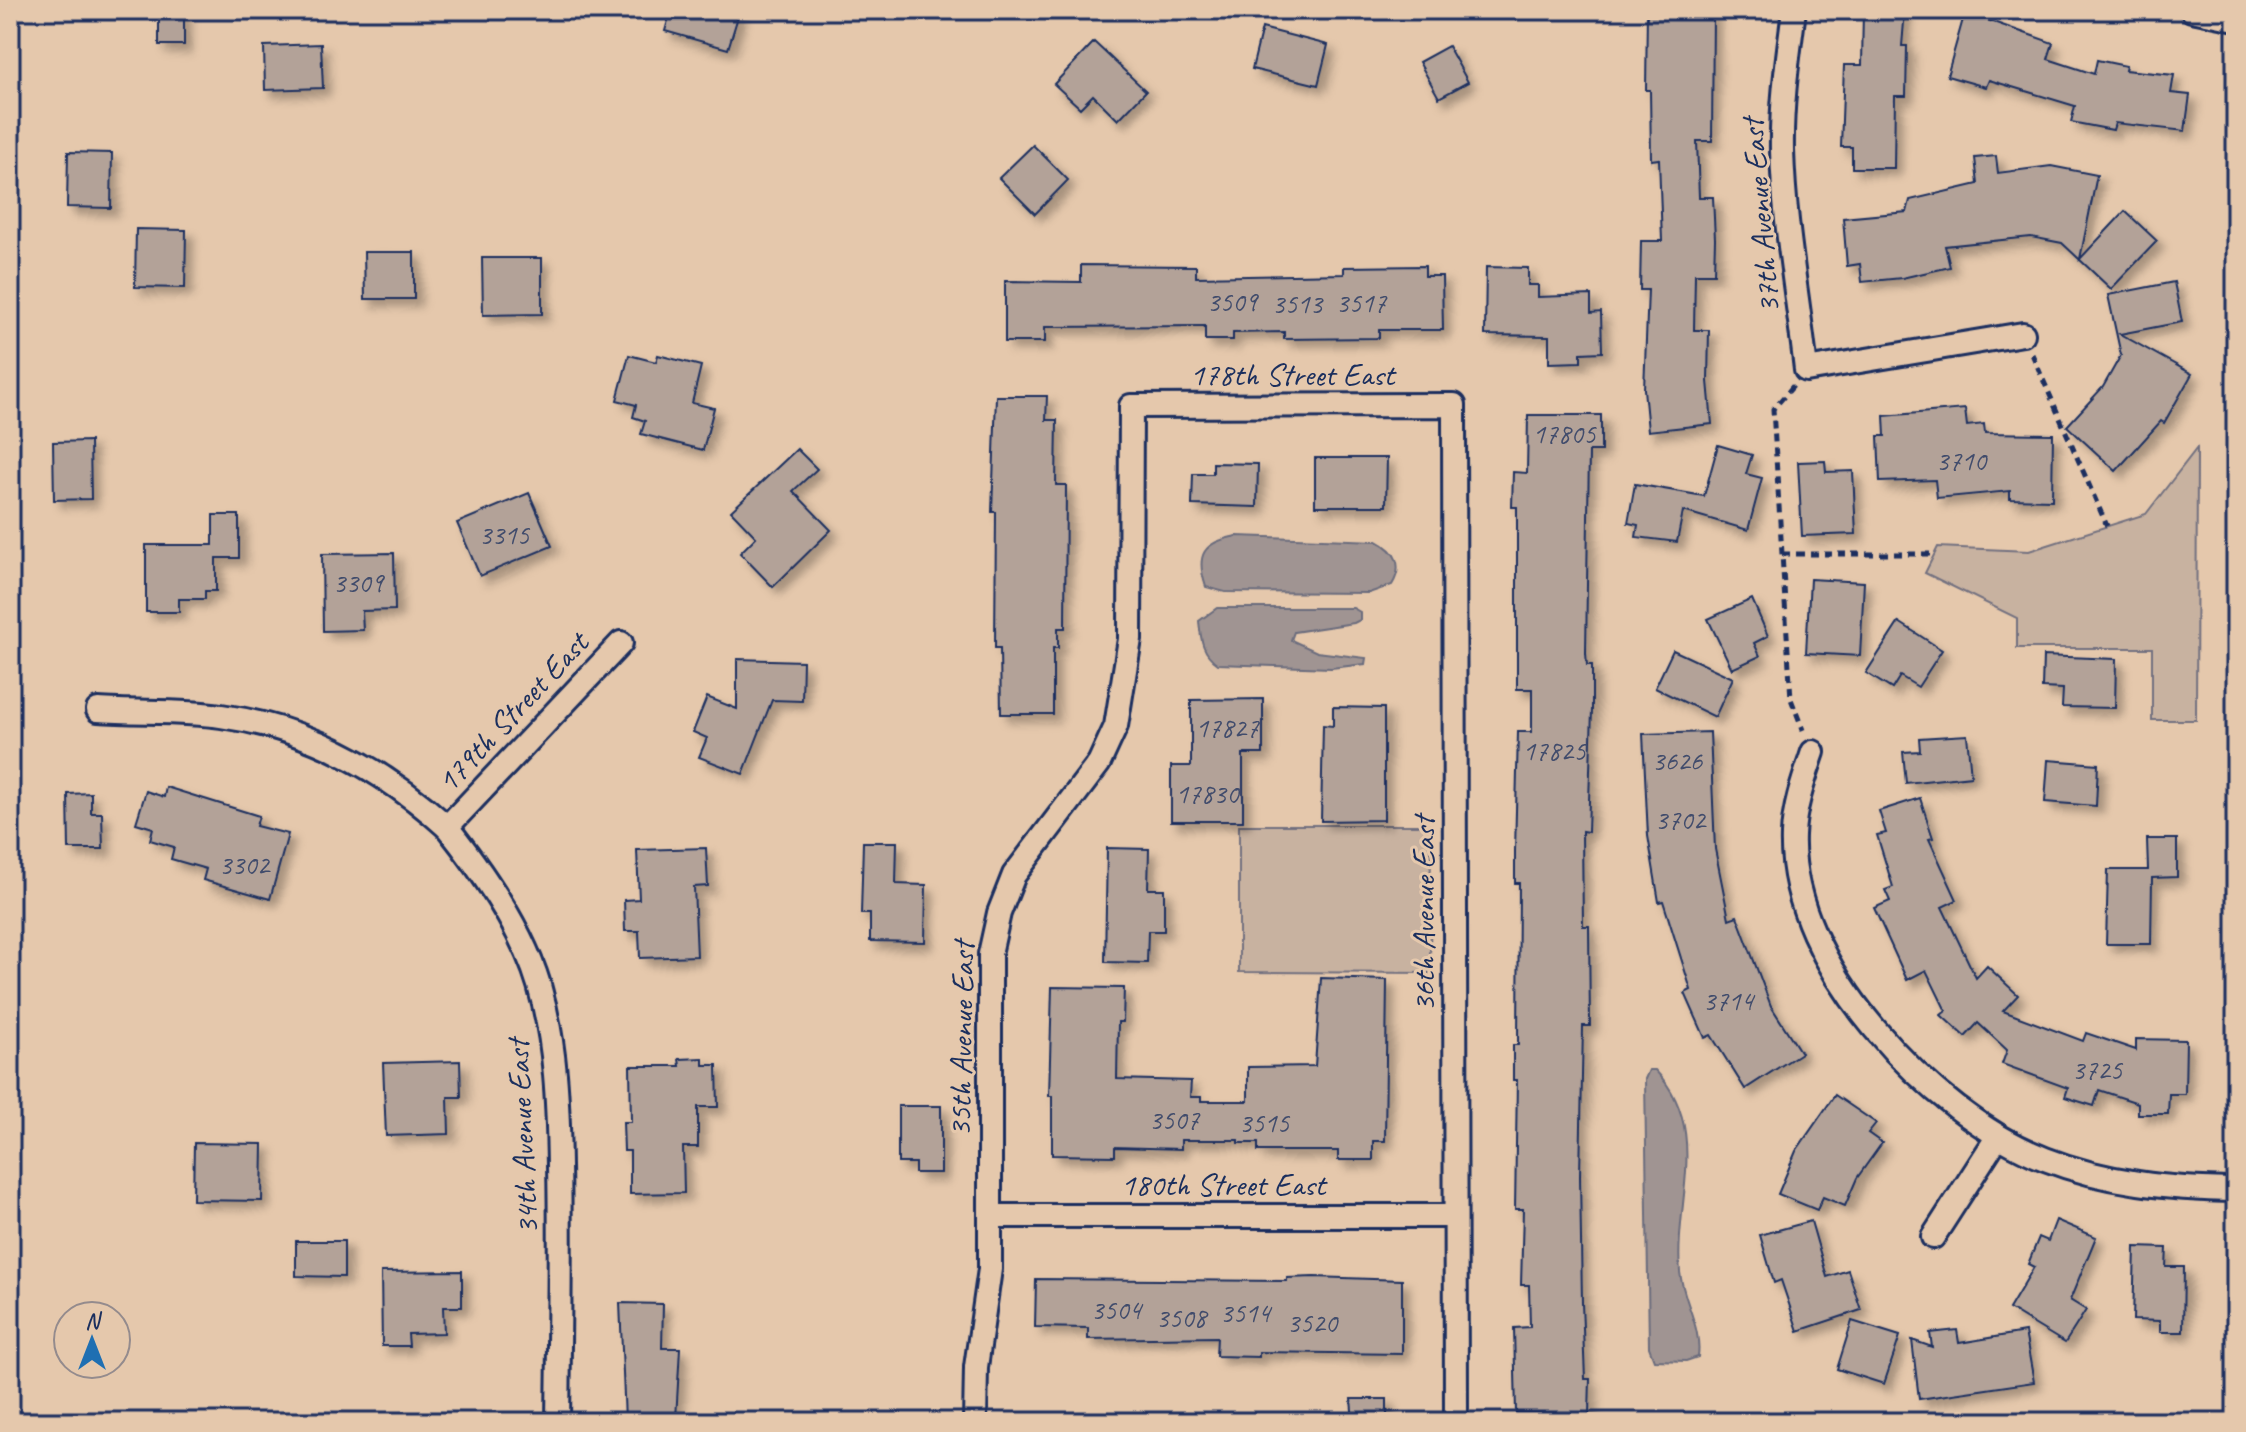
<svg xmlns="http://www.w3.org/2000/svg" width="2246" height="1432" font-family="Caveat,sans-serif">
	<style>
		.green { fill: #c8b2a0; stroke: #72707f; stroke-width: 2 }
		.water { fill: #a09492; stroke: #6b6c7d; stroke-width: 2 }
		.building { fill: #b3a298; stroke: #1b2f5e; stroke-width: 2; filter: url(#shadow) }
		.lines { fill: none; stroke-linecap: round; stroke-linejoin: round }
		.street-casing { stroke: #1b2f5e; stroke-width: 28 }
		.path { stroke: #1b2f5e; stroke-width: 5; stroke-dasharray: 8 6; stroke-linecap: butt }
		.street { stroke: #e5c8ac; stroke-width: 22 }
		.labels { text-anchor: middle; stroke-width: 6; stroke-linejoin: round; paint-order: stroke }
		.number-label { font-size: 28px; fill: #414c6c }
		.street-label { font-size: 32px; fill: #1b2f5e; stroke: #e5c8ac }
	</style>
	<defs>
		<filter id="shadow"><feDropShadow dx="7" dy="7" stdDeviation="4" flood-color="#0004"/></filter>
	</defs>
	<rect width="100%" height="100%" fill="#e5c8ac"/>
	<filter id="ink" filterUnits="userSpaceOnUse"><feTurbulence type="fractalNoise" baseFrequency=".0125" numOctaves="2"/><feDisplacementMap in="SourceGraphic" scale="16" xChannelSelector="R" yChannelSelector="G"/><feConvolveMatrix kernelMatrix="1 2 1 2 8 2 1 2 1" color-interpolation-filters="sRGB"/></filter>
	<g filter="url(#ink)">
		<g class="green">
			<polygon points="2197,448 2196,720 2152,720 2152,648 2017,648 2017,618 1925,573 1938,547 2029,551 2146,514"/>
			<polygon points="1239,825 1431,825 1430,973 1239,972"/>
		</g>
		<g class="water">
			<path d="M1237,536L1377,541C1396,551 1404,565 1392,585L1369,593L1225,592L1206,587C1195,555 1203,542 1237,536Z"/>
			<path d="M1217,608H1353L1360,612V620L1354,623L1294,632L1291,640L1317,652L1366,658L1365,664L1331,668L1218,664C1202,653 1201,640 1199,621Z"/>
			<path d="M1649,1070H1655C1711,1128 1674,1202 1680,1272C1683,1301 1702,1327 1698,1357L1686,1361L1654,1360L1649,1347L1645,1079Z"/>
		</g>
		<g class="building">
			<rect x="159" y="10" width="25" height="35"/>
			<polygon points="671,10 740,10 728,49 665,31"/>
			<polygon points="1647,10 1713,10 1712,141 1697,141 1699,197 1713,197 1715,239 1714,274 1695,274 1694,330 1709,330 1708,381 1712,424 1648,431 1644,389 1648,290 1640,290 1641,241 1662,241 1659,159 1651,160 1650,90 1646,90"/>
			<polygon points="1863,10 1905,10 1902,46 1907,46 1906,96 1895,96 1894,168 1852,168 1852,147 1841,147 1844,65 1862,65"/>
			<polygon points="1965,12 2053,43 2048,59 2094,74 2097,60 2126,66 2125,70 2174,75 2171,93 2190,95 2185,131 2115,123 2113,130 2071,122 2075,106 1989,80 1986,87 1947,76"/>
			<polygon points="1262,28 1328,45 1318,85 1252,69"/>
			<polygon points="1094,42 1146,91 1118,120 1093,95 1080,108 1054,84"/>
			<polygon points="321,44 323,88 265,90 264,46"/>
			<polygon points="1448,46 1468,82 1439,98 1419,62"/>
			<polygon points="1033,145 1068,180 1035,214 999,178"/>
			<polygon points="68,152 112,153 111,208 67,207"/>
			<polygon points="1996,156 1998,173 2051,166 2097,175 2080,259 2125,211 2157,241 2111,289 2062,243 2031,237 1945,246 1950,267 1902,278 1862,282 1860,264 1847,266 1843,218 1907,212 1910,200 1978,184 1975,158"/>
			<polygon points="136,229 186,230 185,288 135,287"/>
			<polygon points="364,252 414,252 414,299 365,299"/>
			<polygon points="482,258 542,258 542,314 483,315"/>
			<polygon points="1081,265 1196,266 1196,277 1344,274 1344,267 1425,266 1425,276 1442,276 1443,330 1379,330 1379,338 1284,339 1284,332 1233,333 1233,340 1205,340 1205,326 1045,327 1045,342 1005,342 1005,281 1081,282"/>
			<polygon points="1486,267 1528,268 1528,285 1538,285 1538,297 1591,295 1591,313 1601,312 1602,352 1581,353 1581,362 1549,363 1549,336 1485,335"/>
			<polygon points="2174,282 2182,322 2120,334 2192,374 2164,423 2161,421 2116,471 2067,426 2103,387 2121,355 2108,295"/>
			<polygon points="629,355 656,362 658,355 701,366 692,403 714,408 703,450 641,434 645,421 633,417 636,405 617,400"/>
			<polygon points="996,396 1047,396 1046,420 1057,420 1056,485 1066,485 1065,628 1058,628 1058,648 1053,648 1053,714 1001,714 1000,648 995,648 996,512 992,512"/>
			<polygon points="1965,409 1967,426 1984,424 1985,433 2053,434 2052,500 2010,499 2010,491 1937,498 1935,480 1880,482 1878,436 1885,436 1884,416"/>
			<polygon points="1528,415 1601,415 1601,451 1589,451 1586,653 1587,665 1592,665 1592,710 1588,832 1582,831 1583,926 1589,926 1590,1026 1583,1026 1580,1176 1582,1303 1585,1379 1590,1379 1589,1414 1516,1413 1514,1328 1530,1327 1529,1285 1521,1285 1523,1209 1515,1209 1517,1080 1513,1080 1513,1045 1518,1045 1519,883 1515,883 1515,851 1518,732 1532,732 1532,689 1517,689 1517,507 1512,507 1513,472 1527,473"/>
			<polygon points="90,441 91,499 54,500 53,442"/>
			<polygon points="1718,445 1752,455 1746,474 1762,478 1748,530 1683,511 1677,542 1636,537 1638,525 1628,523 1635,484 1704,496"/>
			<polygon points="797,449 817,469 793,491 831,530 773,587 740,553 756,537 731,511"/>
			<polygon points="1315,458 1387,458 1386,506 1315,506"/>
			<polygon points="1825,461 1826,472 1853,471 1856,534 1802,536 1798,462"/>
			<polygon points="1213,463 1258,464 1257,507 1192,505 1193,474 1213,474"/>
			<polygon points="529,493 552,546 480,576 457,523"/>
			<polygon points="213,515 239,515 239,558 216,558 216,591 205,591 205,599 179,599 179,612 146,612 146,545 213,545"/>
			<polygon points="394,553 395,610 362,611 363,630 323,631 322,554"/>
			<polygon points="1810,579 1864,582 1860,656 1806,653"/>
			<polygon points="1752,599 1768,636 1754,643 1760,656 1732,669 1708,619"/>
			<polygon points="1899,622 1942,650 1918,687 1900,676 1892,689 1866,673"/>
			<polygon points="1673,650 1733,678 1715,717 1655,688"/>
			<polygon points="2043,656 2116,659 2115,708 2062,707 2063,689 2042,688"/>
			<polygon points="737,659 803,661 802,701 772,700 743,774 699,757 707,738 693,732 707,697 737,709"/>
			<polygon points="1263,699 1263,754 1243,754 1243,821 1171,821 1171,766 1191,766 1191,700"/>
			<polygon points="1333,707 1384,708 1384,820 1321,821 1323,725 1333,726"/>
			<polygon points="1710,732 1715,849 1729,919 1737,916 1771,1006 1801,1053 1745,1089 1711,1035 1705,1038 1685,993 1691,990 1663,901 1659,902 1648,836 1643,734"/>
			<polygon points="1967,735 1971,776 1906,783 1903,752 1920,751 1919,738"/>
			<polygon points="2048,760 2098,764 2096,806 2045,802"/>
			<polygon points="166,787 259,816 256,826 288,834 270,899 203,880 206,869 171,859 174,847 150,840 153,828 136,823 146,791 164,797"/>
			<polygon points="91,793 91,813 102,813 103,849 69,849 68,794"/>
			<polygon points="1920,798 1933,838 1929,839 1957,900 1942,907 1976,978 1987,966 2018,995 2003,1011 2083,1041 2086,1033 2136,1050 2136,1039 2186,1040 2185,1094 2169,1094 2168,1114 2138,1114 2138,1103 2099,1090 2094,1106 2065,1097 2068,1088 2002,1064 2007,1050 1978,1023 1965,1037 1941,1015 1946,1011 1926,970 1907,980 1874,908 1890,901 1885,890 1893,887 1877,835 1886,833 1879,811"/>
			<polygon points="2147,839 2177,839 2177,877 2152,878 2151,944 2106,944 2108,870 2148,870"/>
			<polygon points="863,842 897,842 896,884 926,885 925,942 870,941 870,914 861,914"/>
			<polygon points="706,848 708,886 694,887 697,956 640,958 639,931 625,931 624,900 639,899 637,850"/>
			<polygon points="1107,848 1149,849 1148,889 1164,889 1164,931 1148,931 1147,963 1105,962"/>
			<polygon points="1321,978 1387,980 1385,1141 1373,1141 1373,1160 1338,1160 1338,1151 1258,1151 1258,1143 1238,1143 1238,1140 1181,1140 1181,1149 1115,1147 1115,1156 1052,1155 1052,1096 1049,1096 1052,987 1124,988 1123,1022 1118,1022 1117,1079 1191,1081 1190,1097 1201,1097 1201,1101 1248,1101 1248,1067 1315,1066"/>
			<polygon points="703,1058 703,1065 717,1065 718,1107 698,1107 698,1147 683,1147 684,1193 630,1194 630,1151 624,1151 623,1122 631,1122 630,1066 680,1066 679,1059"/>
			<polygon points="460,1061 461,1097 448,1097 449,1134 386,1136 383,1063"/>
			<polygon points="1835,1095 1876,1123 1868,1133 1882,1143 1857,1178 1845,1206 1823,1197 1817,1210 1778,1194 1796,1151"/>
			<polygon points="898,1106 941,1106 941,1173 915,1173 915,1163 898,1163"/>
			<polygon points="194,1143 263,1144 262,1201 193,1200"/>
			<polygon points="2056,1220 2096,1237 2070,1300 2086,1310 2065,1343 2009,1309 2034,1267 2028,1264 2039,1237 2048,1241"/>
			<polygon points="1811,1221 1827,1277 1848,1270 1861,1310 1798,1331 1781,1280 1774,1283 1760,1235"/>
			<polygon points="296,1241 344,1241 344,1277 296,1276"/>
			<polygon points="2135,1247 2167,1248 2166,1267 2184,1267 2183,1332 2160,1332 2160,1321 2133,1320"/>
			<polygon points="462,1271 462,1307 443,1307 444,1333 408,1334 409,1346 382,1346 381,1272"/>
			<polygon points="1314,1277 1402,1280 1402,1354 1259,1352 1259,1357 1216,1356 1217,1337 1088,1339 1088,1328 1035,1327 1036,1279 1287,1281 1287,1278"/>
			<polygon points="620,1303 663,1304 662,1348 680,1348 676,1419 625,1420"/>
			<polygon points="1852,1321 1900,1336 1884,1384 1837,1369"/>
			<polygon points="1957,1330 1959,1343 2025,1332 2034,1382 1919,1399 1912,1340 1932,1347 1930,1333"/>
			<polygon points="1351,1399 1387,1399 1387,1422 1353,1422"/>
		</g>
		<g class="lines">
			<g class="street-casing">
				<g id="street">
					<path d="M1794,10C1788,57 1781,103 1782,150C1784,224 1798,297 1806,370L2023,334"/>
					<polyline points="2192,10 2236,19"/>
					<path d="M98,710C138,713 181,710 221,716C308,728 382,768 447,827L621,643"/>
					<path d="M1813,752C1804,779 1794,807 1793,835C1788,964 1932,1115 2045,1159C2106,1183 2171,1189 2236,1190"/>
					<path d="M447,827C482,871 523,931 539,985C556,1044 558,1104 559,1166C561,1251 559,1337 558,1422"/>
					<polyline points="990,1216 1455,1216"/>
					<polyline points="1933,1237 1998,1136"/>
					<polyline points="975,1422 976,1367 990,1269 990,954 999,913 1014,875 1099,763 1116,726 1130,639 1131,406 1454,405 1456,1422"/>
				</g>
			</g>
			<g class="path">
				<polyline points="2032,354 2107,526"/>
				<polyline points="1793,386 1773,409 1791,699 1803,730"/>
				<polyline points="1782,554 1935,554"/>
			</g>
			<use href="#street" class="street"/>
		</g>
	</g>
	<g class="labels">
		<g class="number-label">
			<text x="1232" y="311">3509</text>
			<text x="1361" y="312">3517</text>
			<text x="1297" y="313">3513</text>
			<text x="1564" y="443">17805</text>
			<text x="1961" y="470">3710</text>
			<text x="504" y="544">3315</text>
			<text x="358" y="592">3309</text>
			<text x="1227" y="737">17827</text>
			<text x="1554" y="760">17825</text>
			<text x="1677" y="770">3626</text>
			<text x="1207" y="803">17830</text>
			<text x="1680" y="829">3702</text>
			<text x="244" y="874">3302</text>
			<text x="1728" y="1010">3714</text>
			<text x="2097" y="1079">3725</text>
			<text x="1174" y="1129">3507</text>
			<text x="1264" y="1132">3515</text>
			<text x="1116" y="1319">3504</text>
			<text x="1245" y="1322">3514</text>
			<text x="1181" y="1327">3508</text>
			<text x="1312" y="1332">3520</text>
		</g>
		<g class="street-label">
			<text transform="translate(1760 216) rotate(-95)" y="11">37th Avenue East</text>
			<text x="1292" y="385">178th Street East</text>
			<text transform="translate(512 712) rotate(-47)" y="11">179th Street East</text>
			<text transform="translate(1423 914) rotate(-90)" y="11">36th Avenue East</text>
			<text transform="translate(961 1039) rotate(-89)" y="11">35th Avenue East</text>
			<text transform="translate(522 1137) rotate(-93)" y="11">34th Avenue East</text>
			<text x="1223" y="1195">180th Street East</text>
		</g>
	</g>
	<rect width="2246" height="1432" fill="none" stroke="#e5c8ac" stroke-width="40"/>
	<rect x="20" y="20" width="2206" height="1392" fill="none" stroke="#1b2f5e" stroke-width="3" filter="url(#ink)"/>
	<g transform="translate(92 1340)"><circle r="38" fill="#e5c8ac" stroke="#948b8d" stroke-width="2"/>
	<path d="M0-6L14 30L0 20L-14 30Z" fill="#1f6fb2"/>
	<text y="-12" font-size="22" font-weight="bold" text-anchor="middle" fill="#1b2f5e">N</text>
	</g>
</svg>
